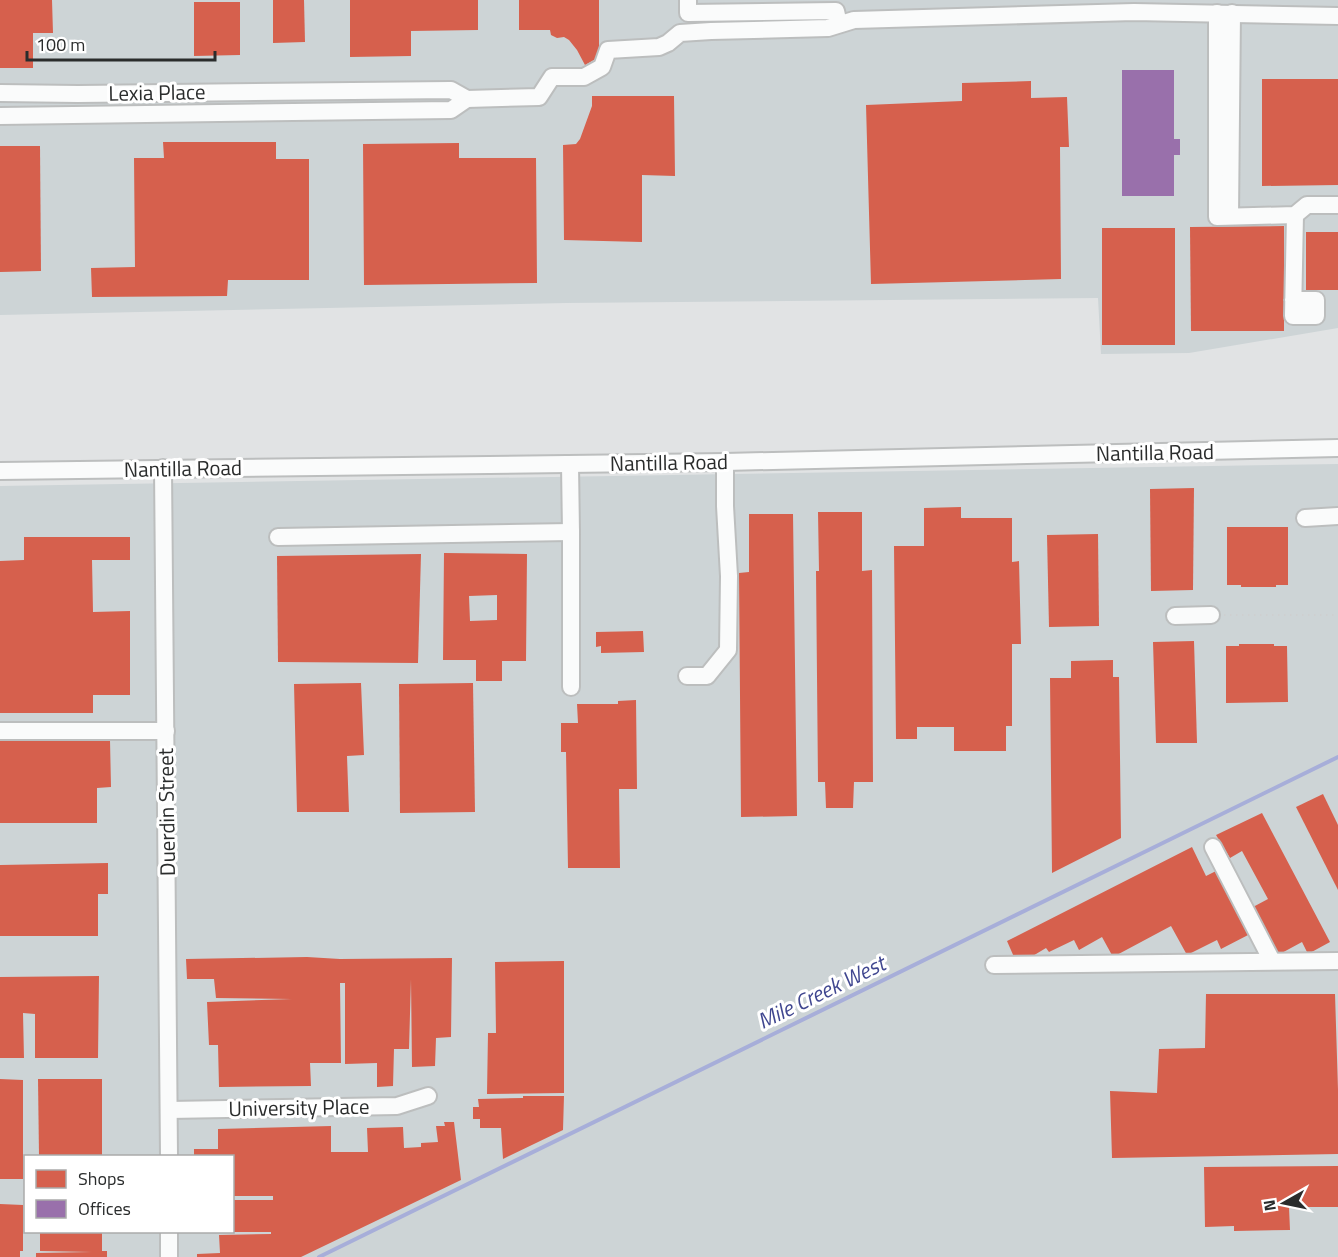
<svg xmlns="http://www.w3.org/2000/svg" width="1338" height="1257" font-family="'Titillium Web',sans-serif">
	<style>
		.built { fill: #cdd4d6; fill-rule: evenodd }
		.shops { fill: #d6604d; fill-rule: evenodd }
		.offices { fill: #9970ab }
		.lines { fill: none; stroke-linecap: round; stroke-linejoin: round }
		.stream { stroke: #a7aed9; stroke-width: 4 }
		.minor-casing { stroke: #bcbebe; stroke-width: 20 }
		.path { stroke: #cecfd0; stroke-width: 2; stroke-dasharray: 1.5 4.5; stroke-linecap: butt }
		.minor { stroke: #fafbfb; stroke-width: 16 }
		.labels { text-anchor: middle; stroke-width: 6; stroke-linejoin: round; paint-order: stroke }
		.street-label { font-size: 21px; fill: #2a2c2c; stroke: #fff }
		.water-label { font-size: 22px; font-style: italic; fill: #404790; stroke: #fff }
	</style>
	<rect width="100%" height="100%" fill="#e1e3e4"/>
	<g class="built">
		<polygon points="0,0 1338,0 1338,328 1189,353 1101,354 1098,298 566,303 0,315"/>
		<path d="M1338,464V1257H0V486ZM26,1156H232V1232H26Z"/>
	</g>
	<g class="shops">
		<polygon points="0,0 52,0 53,33 33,33 33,68 0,68"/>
		<polygon points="273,0 304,0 305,42 273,43"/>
		<polygon points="350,0 478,0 478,30 411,31 411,56 350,57"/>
		<polygon points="519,0 599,0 599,57 585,65 577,50 569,40 564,37 557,38 551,35 550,30 519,30"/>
		<polygon points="194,2 240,2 240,55 194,56"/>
		<polygon points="1262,79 1338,79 1338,185 1262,186"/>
		<polygon points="1031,81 1031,98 1067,97 1069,147 1060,147 1061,279 871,284 866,105 962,101 962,83"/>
		<polygon points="592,96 674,96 675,176 642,175 642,242 564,240 563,145 576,144 580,139 592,106"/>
		<polygon points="163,142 276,142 276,159 309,159 309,280 228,280 227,296 92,297 91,268 135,267 134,158 164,158"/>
		<polygon points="459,143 459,158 536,158 537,283 364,285 363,144"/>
		<polygon points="0,146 40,146 41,271 0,272"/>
		<polygon points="1284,226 1284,331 1191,331 1190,227"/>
		<rect x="1102" y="228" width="73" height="117"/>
		<rect x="1306" y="232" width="32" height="58"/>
		<polygon points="1194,488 1193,590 1151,591 1150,489"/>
		<polygon points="961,507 961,518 1012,518 1012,562 1019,561 1021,644 1012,644 1012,726 1006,726 1006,751 954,751 954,727 917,727 917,739 896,739 894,546 924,546 924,508"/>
		<polygon points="818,512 862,512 862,571 872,570 873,782 854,782 853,808 826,808 825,782 818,782 816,571 819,571"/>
		<polygon points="749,514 793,514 797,816 741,817 739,573 749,572"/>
		<polygon points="1227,527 1288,527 1288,585 1276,585 1276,587 1241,587 1241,585 1227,585"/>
		<polygon points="1098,534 1099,626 1049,627 1047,535"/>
		<polygon points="24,537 130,537 130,560 92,560 93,612 130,611 130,695 93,695 93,713 0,713 0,561 24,560"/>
		<path d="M444,553L527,554L526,661H502V681H476V660H443ZM497,595V620L470,621L469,596Z"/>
		<polygon points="421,554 418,663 278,662 277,556"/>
		<polygon points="643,631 644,652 601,653 601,646 596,647 596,632"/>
		<polygon points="1194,641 1197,743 1156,743 1153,642"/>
		<polygon points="1239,644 1274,644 1274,646 1287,646 1288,702 1226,703 1226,646 1239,646"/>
		<polygon points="1113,660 1113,677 1119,677 1121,838 1052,873 1050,678 1071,678 1071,661"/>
		<polygon points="361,683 364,755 347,756 349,812 297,812 294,684"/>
		<polygon points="473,683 475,812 400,813 399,684"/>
		<polygon points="636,700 637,789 619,789 620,868 568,868 566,752 561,752 561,723 578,723 577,704 618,704 618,701"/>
		<polygon points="110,740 111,787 97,788 97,823 0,823 0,741"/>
		<polygon points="1323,794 1338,825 1338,890 1296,807"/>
		<polygon points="1262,813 1330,942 1308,954 1302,942 1278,955 1253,907 1268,899 1242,851 1230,858 1216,835"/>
		<polygon points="1192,847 1206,876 1216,871 1250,934 1221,949 1217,940 1187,955 1171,926 1113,957 1102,937 1079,950 1074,940 1049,952 1046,948 1031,957 1014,957 1007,941"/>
		<polygon points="108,863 108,894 98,894 98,936 0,936 0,865"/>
		<polygon points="307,957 340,959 452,958 451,1037 436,1038 435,1066 412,1067 411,979 409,1049 394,1049 393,1086 377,1087 377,1063 345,1064 345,983 340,983 341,1063 310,1063 311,1086 219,1087 218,1045 209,1045 207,1002 292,999 216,998 214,979 187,979 186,959"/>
		<polygon points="564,961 564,1093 487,1094 488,1033 496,1033 495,962"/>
		<polygon points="99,976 98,1058 35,1058 35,1014 23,1013 24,1058 0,1058 0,977"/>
		<polygon points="1206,994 1335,994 1338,1090 1338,1154 1112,1158 1110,1091 1157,1093 1159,1049 1205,1048"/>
		<polygon points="0,1079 23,1080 23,1179 0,1179"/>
		<polygon points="38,1079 102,1079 102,1156 39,1156"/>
		<polygon points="523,1096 564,1096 563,1130 503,1159 501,1128 480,1128 480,1119 473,1119 473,1107 479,1107 478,1099 523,1098"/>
		<polygon points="444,1122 454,1122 461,1180 301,1257 197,1257 197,1254 220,1253 219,1235 271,1234 271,1232 232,1232 232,1200 273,1200 273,1196 232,1196 232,1156 194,1156 194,1149 218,1149 218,1129 331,1126 331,1152 368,1152 367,1128 403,1127 404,1148 421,1147 421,1143 438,1142 436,1126 445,1126"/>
		<polygon points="1338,1166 1338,1207 1289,1207 1290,1230 1234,1231 1234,1226 1205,1227 1204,1167"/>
		<polygon points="0,1204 23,1205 23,1251 20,1251 20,1257 0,1257"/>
		<polygon points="40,1232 102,1232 102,1251 107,1251 107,1257 36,1257 36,1253 92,1252 40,1251"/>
	</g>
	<polygon class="offices" points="1122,70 1174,70 1174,139 1180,139 1180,155 1174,155 1174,196 1122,196"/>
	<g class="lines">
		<polyline class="stream" points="319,1257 1338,757"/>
		<g class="minor-casing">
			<g id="minor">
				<polyline points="688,0 688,13 836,11 839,24"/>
				<polyline points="1217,13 1217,217 1295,215 1307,205 1338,205"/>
				<polyline points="0,93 78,94 451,90 467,99 539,97 552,77 584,77 602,67 608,50 659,47 668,43 680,33 711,31 828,28 854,20 1134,12 1338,16"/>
				<polyline points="0,116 451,110 467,99"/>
				<polyline points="1230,216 1232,13"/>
				<polyline points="1293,300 1316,300 1316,316 1293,316 1295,215"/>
				<polyline points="570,465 571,532 571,687"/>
				<polyline points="163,468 169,1156"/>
				<polyline points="0,471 725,462 1338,448"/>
				<polyline points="1305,518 1338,516"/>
				<polyline points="278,537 571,532"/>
				<polyline points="1175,616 1211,615"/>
				<polyline points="687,676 707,676 728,650 729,576 725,506 725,462"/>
				<polyline points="0,731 166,731"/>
				<polyline points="1213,847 1272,961"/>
				<polyline points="994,965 1338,961"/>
				<polyline points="169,1110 397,1106 428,1096"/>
				<polyline points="169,1232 169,1257"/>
			</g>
		</g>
		<polyline class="path" points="1224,615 1338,615"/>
		<use href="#minor" class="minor"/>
	</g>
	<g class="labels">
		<g class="street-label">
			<text transform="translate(157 93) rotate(-1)" y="7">Lexia Place</text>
			<text transform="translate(1155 453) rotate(-1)" y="7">Nantilla Road</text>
			<text transform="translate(669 463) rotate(-1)" y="7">Nantilla Road</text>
			<text transform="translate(183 469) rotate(-1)" y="7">Nantilla Road</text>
			<text transform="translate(167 812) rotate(-91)" y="7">Duerdin Street</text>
			<text transform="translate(299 1108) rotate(-1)" y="7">University Place</text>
		</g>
		<g class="water-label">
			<text transform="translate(821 992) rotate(-26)" y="8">Mile Creek West</text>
		</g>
	</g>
	<rect x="24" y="1155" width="210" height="78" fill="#ffffff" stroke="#aaabab" stroke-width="1.5"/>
	<rect x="36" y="1170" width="30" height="18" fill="#d6604d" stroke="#aaabab" stroke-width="1.5"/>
	<text x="78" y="1185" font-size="18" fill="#2a2c2c">Shops</text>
	<rect x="36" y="1200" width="30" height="18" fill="#9970ab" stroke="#aaabab" stroke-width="1.5"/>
	<text x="78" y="1215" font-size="18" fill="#2a2c2c">Offices</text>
	<g transform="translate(1284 1203) rotate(261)" stroke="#ffffff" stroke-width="4.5" paint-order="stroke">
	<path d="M0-4.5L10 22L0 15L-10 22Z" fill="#2a2c2c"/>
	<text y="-9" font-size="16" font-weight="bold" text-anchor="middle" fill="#2a2c2c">N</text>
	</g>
	<path d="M27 51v9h188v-9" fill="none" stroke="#2a2c2c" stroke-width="3"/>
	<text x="36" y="51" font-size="18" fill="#2a2c2c" stroke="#ffffff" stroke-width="4.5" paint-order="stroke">100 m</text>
</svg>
